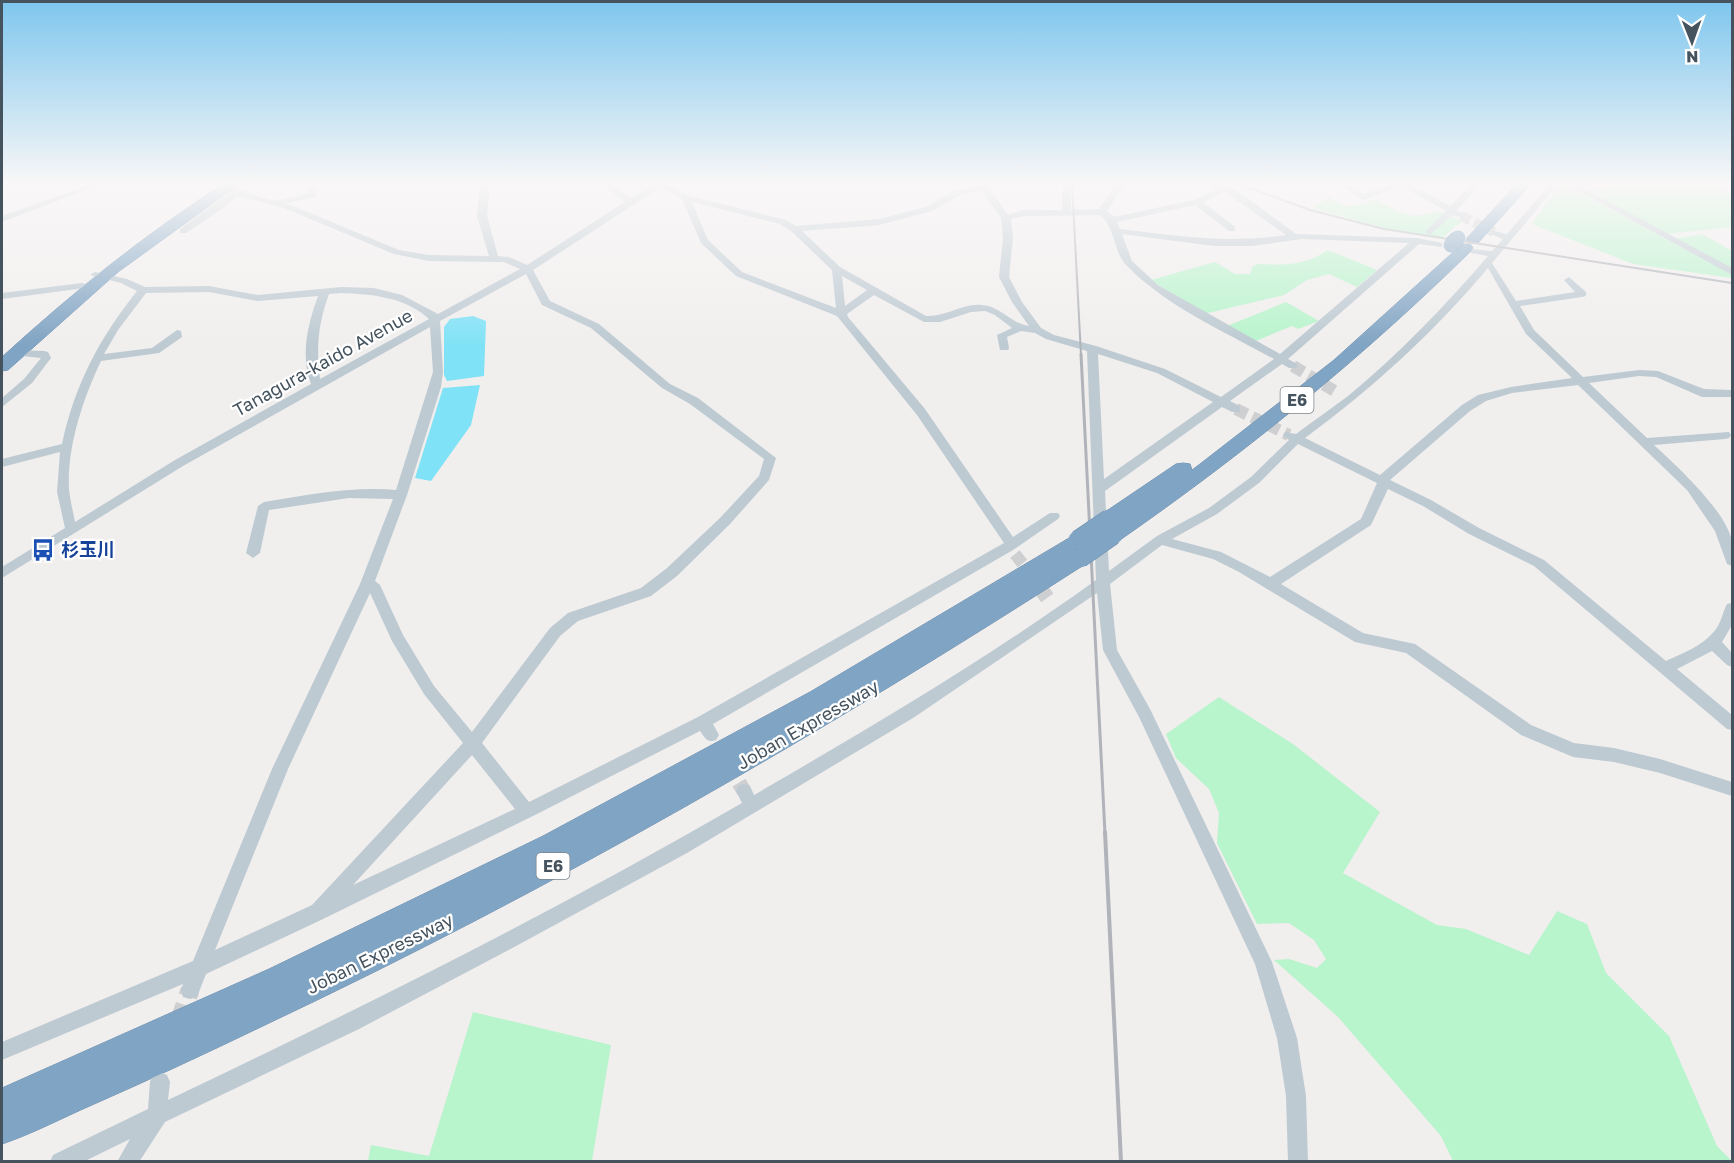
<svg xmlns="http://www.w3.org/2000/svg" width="1734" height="1163" font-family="'Golos Text','Noto Sans JP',sans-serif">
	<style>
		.green { fill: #b8f4cc }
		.water { fill: #80e2f6 }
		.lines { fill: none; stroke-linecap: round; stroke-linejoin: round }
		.minor-tunnel-far3 { stroke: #cecfd1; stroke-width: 10; stroke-dasharray: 10 4.5; stroke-linecap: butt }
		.minor-tunnel-far2 { stroke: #cecfd1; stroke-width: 12; stroke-dasharray: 12 6; stroke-linecap: butt }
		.minor-tunnel-far1 { stroke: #cecfd1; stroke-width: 15; stroke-dasharray: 15 8; stroke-linecap: butt }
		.minor-tunnel { stroke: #cecfd1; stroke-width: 19; stroke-dasharray: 19 9; stroke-linecap: butt }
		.highway-casing { stroke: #6c8faf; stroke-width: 1 }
		.minor { fill: #bdcad2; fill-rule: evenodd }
		.highway { fill: #80a4c3; fill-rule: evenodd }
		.rail-far2 { stroke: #b0b4ba; stroke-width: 2 }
		.rail-far1 { stroke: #b0b4ba; stroke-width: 3 }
		.rail { stroke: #b0b4ba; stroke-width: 4 }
		.highway-bridge-far1-casing { stroke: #6c8faf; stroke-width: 16; stroke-linecap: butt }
		.highway-bridge-casing { stroke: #6c8faf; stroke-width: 20; stroke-linecap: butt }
		.highway-bridge-far1 { stroke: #80a4c3; stroke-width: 15 }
		.highway-bridge { stroke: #80a4c3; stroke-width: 19 }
		.labels { text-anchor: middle; stroke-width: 4.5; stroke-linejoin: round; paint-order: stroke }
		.shield { fill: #fff; stroke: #7c878e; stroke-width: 1.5 }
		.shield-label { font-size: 16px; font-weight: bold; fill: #44535e }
		.street-label { font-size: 18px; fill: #44535e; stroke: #fff }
		.transit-label { font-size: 18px; font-weight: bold; fill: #164399; stroke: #fff; text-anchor: start }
	</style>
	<rect width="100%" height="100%" fill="#f1eeee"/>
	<g class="green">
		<polygon points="1561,183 1732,274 1732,278 1633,264 1532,224"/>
		<polygon points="1645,183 1712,183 1732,195 1732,227 1666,234 1586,190"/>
		<path d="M1329,197L1348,207L1377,200C1403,214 1409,221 1439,211L1462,221L1442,238L1384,228L1313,208Z"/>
		<polygon points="1702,234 1732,251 1732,271 1673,239"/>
		<path d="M1328,250L1377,270L1357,287L1329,274L1307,280L1284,295L1204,314L1151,280L1215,262L1235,274H1250L1253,266L1258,264C1284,265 1305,266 1328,250Z"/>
		<polygon points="1286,302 1319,321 1298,329 1292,326 1251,343 1227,326"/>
		<polygon points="1219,697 1293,744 1380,812 1343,873 1437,925 1466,929 1529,955 1557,911 1587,924 1606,973 1669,1036 1717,1146 1732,1161 1453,1161 1441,1136 1338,1017 1274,960 1289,959 1317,968 1326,959 1314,940 1289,923 1257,924 1217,843 1219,813 1209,789 1176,758 1166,734"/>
		<polygon points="473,1012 611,1045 592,1161 368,1161 371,1145 429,1156"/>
	</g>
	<g class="water">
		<polygon points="473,316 486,321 484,376 447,381 444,375 444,327 450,319"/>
		<polygon points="480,385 471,425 431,481 415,478 443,388"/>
	</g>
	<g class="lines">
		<polyline class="minor-tunnel-far3" points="1461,216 1494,232"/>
		<g class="minor-tunnel-far2">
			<polyline points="1293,366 1338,393"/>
			<polyline points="1236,409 1289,435"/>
			<polyline points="1015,554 1026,568"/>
		</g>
		<g class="minor-tunnel-far1">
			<polyline points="1025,567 1051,603"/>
			<polyline points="727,763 744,791"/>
		</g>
		<polyline class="minor-tunnel" points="179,1023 190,990"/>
		<g class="highway-casing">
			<g id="highway">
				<path d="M225,183H241L118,272L8,370L2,371V357C72,293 145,234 225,183Z"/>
				<polygon points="1518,183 1532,183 1478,243 1468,243 1466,240 1468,237"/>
				<path d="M1466,244L1471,245L1473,248L1471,251C1362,358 1245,453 1120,540L1113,542L1106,540L1103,535L1113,525L1102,524L1099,519L1102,514L1176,464L1183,463L1190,464L1192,470L1200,464L1334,360L1461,245Z"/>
				<path d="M1078,533L1085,535L1088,540L1085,545L1074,552L1080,550L1087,553L1090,558L1087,563C823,733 551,890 267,1024C209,1052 151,1079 92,1105C62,1118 32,1134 2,1144V1088L269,969L543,836L810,692Z"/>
			</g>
		</g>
		<g class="minor">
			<polygon points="94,183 105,183 2,222 2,216"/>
			<path d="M212,183C231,181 251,197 271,200C282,201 297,196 308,193V183H316V197L286,203L399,250L429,255L489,256L477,216L480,183H488L489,193L487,216L498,256L509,257L527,265L625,202L600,183H609L631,198L656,183H666L689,196L786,220L796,226L879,219L926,207L954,191L978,186L976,183H984L987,185L1008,215L1023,210H1062L1063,183H1071V210L1099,209L1117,183H1125L1107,211L1114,217L1194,200L1217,189L1202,183H1214L1235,189L1296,234L1417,238L1442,243V247L1419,244L1288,359L1297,364V368H1289L1282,364L1230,401L1240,406V412H1232L1222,407L1105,491L1109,571L1157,536L1209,508L1251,477L1289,440L1283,435L1285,432L1296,434C1313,421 1331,409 1348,396C1399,354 1445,306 1488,256L1471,253V249L1492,251L1503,239L1491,234V230L1507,234L1551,183H1559L1492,263L1516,301L1575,292L1564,280L1569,277L1586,292V296L1582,297L1520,306L1534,330L1583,377L1639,370L1658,371L1704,389L1732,390V397H1702L1656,377L1639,376L1589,383L1647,438L1729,432L1731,435L1729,438L1725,439L1654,445C1676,465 1728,513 1732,542C1734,550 1732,558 1732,566L1727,564L1715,531L1687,490L1578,385L1512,393L1486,401L1470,411L1390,480L1431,500L1479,528L1544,560L1666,661C1685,652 1706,645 1718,626C1722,619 1723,611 1727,604L1732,603V625L1722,642L1732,653V667L1727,665L1712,651L1677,669L1732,715V730L1727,729L1534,566L1469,534L1423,506L1388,489L1371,525L1281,584L1363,633L1415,644L1531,725L1574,743L1614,748L1660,759L1732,782V796L1660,773L1614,762L1573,757L1521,735L1406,653L1355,642L1239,572L1213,559L1162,545L1110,584L1117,650L1150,709L1272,962L1297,1038L1306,1096L1308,1162H1288L1286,1096L1277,1038L1255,964L1139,717L1103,650L1097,593L913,718L687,853L518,945L359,1029L165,1122L139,1162H117L130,1139L83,1162H50L53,1155L148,1109L150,1082L153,1075L160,1072L167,1075L170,1082L168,1100C363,1007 556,911 742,803L736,791L738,786L744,784L750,786L754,795C871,727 987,659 1096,580L1087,351L1046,339L1035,333L1021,331L1007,337L1009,348L1008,350H1000L997,335L1012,328L995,315L985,311L971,312L940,322H924L874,295L847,314L848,317L925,409L1013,537L1050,513H1058L1060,516L1058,519L1013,550L713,724L719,735L716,740C707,743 705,738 700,731L533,816L321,920L206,974L197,997L190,999L183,997L181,990L183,984L2,1060V1042L193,961L272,769L360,584L393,499L349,498L269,510L260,553L253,558L246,553L258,506L264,502C308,495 352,486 396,490L433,372L430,327L183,466L2,578V567L65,528L57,492L60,452L2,467V459L62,444C74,386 100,337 137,291L121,283L90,275L95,272L127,279L145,287L209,286L258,295L341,287L374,288L402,295L438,314L520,269L504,262L429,261L394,254L284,208L237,196L219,211L186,233H180V229L230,193ZM661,187L682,199L701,243L736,276L837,316L917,415L1004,543L698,717L529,802L482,743L560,636L578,621L651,596L677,576L730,524L769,480L776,458L698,398L670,384L599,324L550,301L533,270ZM981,190L1001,218L1003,238L999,277L1012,302L1029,326C1011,324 1001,306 982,305C963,303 946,317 926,316L840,267L802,231L879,225L932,211L960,195ZM1225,192L1286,235C1227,244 1178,236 1120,229L1117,222L1195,205L1229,231H1235V227L1203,202ZM692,202L780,224L791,231L832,270L836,308L742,272L708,240ZM1100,215C1116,228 1113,252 1127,266C1166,306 1225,332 1274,359L1221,397L1165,369L1096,346L1054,335L1041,328L1022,302L1009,277L1013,238L1011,219L1024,216ZM1122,234L1214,246H1252L1302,239L1409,243L1280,354L1158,285L1132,261ZM1488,268L1526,334L1572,378L1511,387L1478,395L1462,405L1380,475L1305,438C1373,388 1433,333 1488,268ZM526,274L542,305L591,328L662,388L690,404L764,459L759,476L720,518L667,568L641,588L568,613L550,628L472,732L434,686L403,635L380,585L375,581L407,495L441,387L443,372L440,321ZM842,276L867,290L845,306ZM209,292L258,301L318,296C308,323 300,356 311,384L175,460L75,522C73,511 70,500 69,489C67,446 83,399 101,361L159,353L182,337L181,331L177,330L152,348L104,354L118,330L146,293ZM341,293C372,294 405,297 429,319L320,379C316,348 318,324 329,294ZM1098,354L1157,373L1213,402L1104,479ZM1298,444L1377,483L1361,519L1270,577L1221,552L1172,539L1217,514L1259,483ZM370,593L392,641L424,694L463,743L312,905L215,950L288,769ZM472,755L515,809L353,885Z"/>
			<polygon points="1337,183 1346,183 1364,194 1393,183 1408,183 1450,206 1474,183 1482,183 1457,210 1464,214 1464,218 1452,215 1430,235 1425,232 1446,211 1401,186 1363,200"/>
			<polygon points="1564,183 1574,183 1732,268 1732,275"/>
			<polygon points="82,283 85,284 85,288 2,299 2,293"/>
			<polygon points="16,350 44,351 48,352 51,358 32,383 2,407 2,398 24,379 41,358 12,355 12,351"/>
		</g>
		<use href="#highway" class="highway"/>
		<g class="rail-far2">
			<polyline points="1072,183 1081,355"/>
			<polyline points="1236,183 1310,210 1384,229 1732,283"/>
		</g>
		<polyline class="rail-far1" points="1081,354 1105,834"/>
		<polyline class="rail" points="1105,832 1121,1162"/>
		<g class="highway-bridge-far1-casing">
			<polyline id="highway-bridge-far1" points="1451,245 1458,238"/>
		</g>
		<g class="highway-bridge-casing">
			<g id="highway-bridge">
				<polyline points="1078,540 1109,519"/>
				<polyline points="1080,558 1113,535"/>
			</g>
		</g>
		<use href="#highway-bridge-far1" class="highway-bridge-far1"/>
		<use href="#highway-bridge" class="highway-bridge"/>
	</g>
	<linearGradient id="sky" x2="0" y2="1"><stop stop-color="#7ec6ee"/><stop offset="0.53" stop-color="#f9f7f7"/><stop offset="1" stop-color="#f9f7f7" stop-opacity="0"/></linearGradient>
	<rect width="1734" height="345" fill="url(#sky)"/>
	<defs>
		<g id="bus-bare" transform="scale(1.8)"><path d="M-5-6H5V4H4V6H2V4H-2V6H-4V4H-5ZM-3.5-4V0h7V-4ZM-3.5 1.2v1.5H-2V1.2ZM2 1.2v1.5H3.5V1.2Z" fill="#1a4fb4" stroke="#fff" stroke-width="2.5" paint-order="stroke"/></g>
	</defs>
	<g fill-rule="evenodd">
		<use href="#bus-bare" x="43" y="550"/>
	</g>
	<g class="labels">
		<g class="shield">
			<rect x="1280.5" y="387" width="33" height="26" rx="4.5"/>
			<rect x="536.5" y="853" width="33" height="26" rx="4.5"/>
		</g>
		<g class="shield-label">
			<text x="1297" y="406">E6</text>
			<text x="553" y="872">E6</text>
		</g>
		<g class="street-label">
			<text transform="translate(323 363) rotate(-29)" y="6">Tanagura-kaido Avenue</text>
			<text transform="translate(808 725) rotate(-30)" y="6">Joban Expressway</text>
			<text transform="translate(380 954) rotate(-26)" y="6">Joban Expressway</text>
		</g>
		<g class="transit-label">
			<text x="61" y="556">杉玉川</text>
		</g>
	</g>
	<rect width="1734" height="1163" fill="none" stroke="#44535e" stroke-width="6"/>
	<g transform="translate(1692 42) rotate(179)" stroke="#ffffff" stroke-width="4.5" paint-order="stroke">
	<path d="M0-4.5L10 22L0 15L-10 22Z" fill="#44535e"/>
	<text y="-9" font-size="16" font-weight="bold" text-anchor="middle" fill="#44535e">N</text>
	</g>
</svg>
